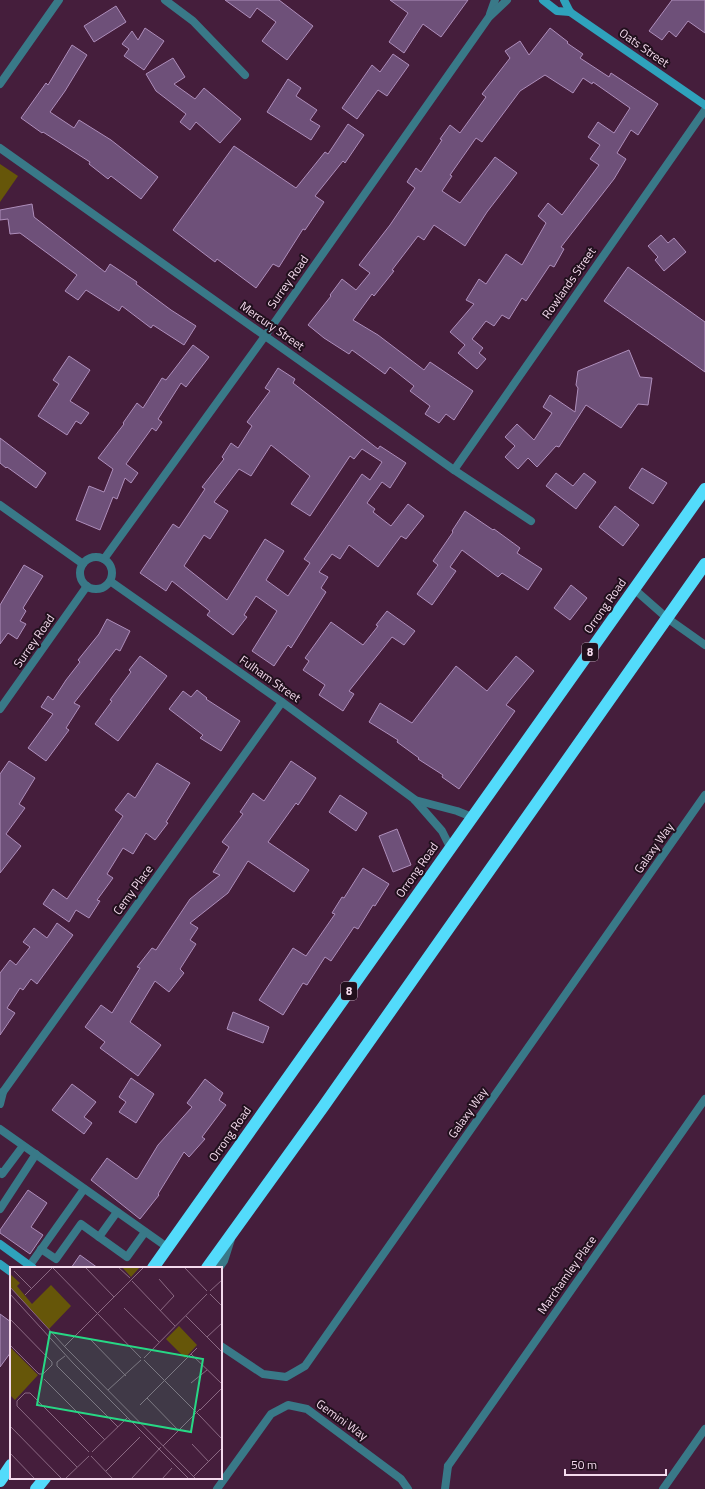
<svg xmlns="http://www.w3.org/2000/svg" width="705" height="1489" font-family="'Titillium Web',sans-serif">
	<style>
		.green { fill: #665609 }
		.building { fill: #6e5079; stroke: #ae8ebb; fill-rule: evenodd }
		.lines { fill: none; stroke-linecap: round; stroke-linejoin: round }
		.lane { stroke: #397988; stroke-width: 8 }
		.street { stroke: #397988; stroke-width: 8 }
		.secondary { stroke: #2fa2bc; stroke-width: 8 }
		.highway { stroke: #53dbfb; stroke-width: 12 }
		.labels { text-anchor: middle; stroke-width: 4; stroke-linejoin: round; paint-order: stroke }
		.shield { fill: #21101d; stroke: #b59daf; stroke-width: 1 }
		.shield-label { font-size: 11px; font-weight: bold; fill: #f4daed }
		.street-label { font-size: 12px; fill: #f4daed; stroke: #21101d }
		.inset-road { fill: none; stroke: #8b6983; stroke-width: 1 }
		.view { fill: #27d885; fill-opacity: 0.15; stroke: #27d885; stroke-width: 2 }
		.inset-edge { fill: none; stroke: #f4daed; stroke-width: 2 }
	</style>
	<rect width="100%" height="100%" fill="#451e3c"/>
	<polygon class="green" points="0,164 18,176 0,202"/>
	<g class="building">
		<polygon points="225,0 279,0 313,26 287,60 262,41 276,22 257,8 250,18"/>
		<polygon points="390,0 468,0 441,37 423,24 404,53 389,42 408,13"/>
		<polygon points="672,0 705,0 705,33 688,21 676,37 669,31 662,40 649,31"/>
		<polygon points="116,6 126,22 94,42 84,26"/>
		<polygon points="145,28 164,41 144,70 124,56 129,49 122,44 132,31 138,40"/>
		<polygon points="550,28 568,42 567,43 583,54 580,58 609,77 611,73 658,104 638,135 631,130 617,153 626,159 614,179 561,247 564,249 554,267 550,265 526,301 522,298 509,319 502,315 494,326 486,321 472,339 483,348 479,353 486,359 477,369 458,353 465,345 450,332 474,304 466,300 479,279 486,284 506,254 522,265 546,223 538,216 548,203 562,215 599,165 590,159 600,145 588,137 598,122 614,133 630,108 593,82 592,84 583,78 573,93 545,75 520,91 482,142 476,138 450,175 452,176 442,191 460,203 495,157 517,173 487,212 465,246 434,225 424,240 418,236 392,270 394,271 374,296 372,294 353,320 378,335 424,370 430,362 473,391 454,420 446,414 439,423 425,414 430,406 410,391 414,386 390,367 385,374 352,350 349,354 324,338 308,325 331,296 330,295 342,279 356,290 370,273 359,265 390,225 415,188 407,182 416,168 421,172 442,140 440,139 450,125 460,133 486,97 482,94 510,58 505,51 520,41 529,55"/>
		<polygon points="72,45 87,55 65,91 50,112 74,128 79,120 111,140 158,177 141,199 111,176 108,179 89,164 90,162 43,132 42,133 21,118 46,83 48,85"/>
		<polygon points="393,54 409,65 387,96 378,90 357,119 342,108 372,65 380,72"/>
		<polygon points="173,58 185,77 174,84 195,99 204,88 241,119 220,143 196,122 190,130 180,122 186,114 156,91 146,74"/>
		<polygon points="288,79 301,88 296,96 317,110 310,120 320,126 311,140 267,112"/>
		<polygon points="348,124 364,135 345,163 343,161 315,196 324,202 305,230 303,229 279,267 273,264 256,288 217,259 215,262 173,230 234,146 296,188 325,152 328,154"/>
		<polygon points="32,204 34,217 105,272 110,264 137,282 136,284 171,310 196,326 184,345 153,325 151,328 122,306 119,311 86,290 78,300 65,291 77,275 20,233 10,234 8,219 0,220 0,210"/>
		<polygon points="661,235 668,243 674,238 686,252 664,271 655,260 658,257 648,246"/>
		<polygon points="628,267 705,322 705,372 604,301"/>
		<polygon points="193,345 209,357 186,387 181,383 158,419 162,422 156,431 152,428 126,464 138,473 131,483 125,478 117,499 113,497 100,530 76,520 89,486 104,492 113,469 98,458 124,424 123,423 137,403 143,408 162,378 166,380"/>
		<polygon points="629,350 640,377 652,378 648,405 638,404 621,428 586,405 559,447 556,446 537,467 528,458 518,469 505,457 515,446 505,437 517,424 534,440 552,413 543,407 550,395 575,412 578,388 576,385 578,371"/>
		<polygon points="69,356 90,370 70,401 89,413 81,424 76,421 67,435 38,416 59,384 53,380"/>
		<path d="M278,368L295,379L293,383L378,449L380,446L406,463L390,488L382,482L367,503L375,509L373,512L391,526L408,504L424,516L406,539L401,536L378,567L349,545L340,559L332,554L319,572L328,577L321,588L326,592L291,648L288,645L274,666L252,651L277,611L256,596L244,615L247,617L233,635L207,615L210,611L172,581L166,591L140,573L173,524L179,528L205,489L202,487L224,459L222,457L231,443L238,448L252,426L247,422L270,391L265,388ZM271,445L310,476L291,504L310,516L350,456L354,459L362,449L382,462L370,480L362,474L304,559L310,563L288,596L266,580L284,551L265,539L227,600L184,566L204,535L210,539L228,511L214,502L239,469L251,476Z"/>
		<polygon points="0,438 46,473 36,488 7,467 6,468 0,463"/>
		<polygon points="642,468 667,483 653,504 629,488"/>
		<polygon points="556,473 573,486 584,473 596,482 576,509 546,486"/>
		<polygon points="615,506 639,525 623,546 599,527"/>
		<polygon points="465,511 493,530 494,529 520,548 517,553 542,569 528,590 502,573 498,577 462,550 450,567 456,571 432,605 417,594 438,565 433,561 453,532 452,531"/>
		<polygon points="24,565 43,576 23,608 26,611 20,621 26,624 17,639 8,633 0,644 0,605"/>
		<polygon points="571,585 587,598 570,620 554,608"/>
		<polygon points="387,611 415,631 404,645 392,637 349,691 354,694 343,711 319,695 325,685 303,670 309,661 305,658 331,622 363,645 378,626 376,625"/>
		<polygon points="107,619 130,631 120,651 116,649 74,703 80,706 66,728 69,730 46,761 28,748 53,714 41,707 48,696 53,700 66,680 80,662 78,660 99,634"/>
		<polygon points="140,656 167,676 118,741 95,724 112,701 110,700 131,672 129,670"/>
		<polygon points="516,656 534,671 506,705 515,711 459,789 442,777 443,775 418,759 419,758 397,742 398,740 369,722 380,703 412,723 456,666 487,691"/>
		<polygon points="197,690 207,698 206,699 240,721 221,751 200,738 203,735 169,709 183,691 191,697"/>
		<polygon points="9,761 35,778 19,804 25,808 6,834 21,846 0,873 0,774"/>
		<polygon points="291,761 316,778 298,805 296,803 268,842 309,870 294,892 248,861 228,893 190,923 198,928 190,940 196,944 180,969 184,973 169,992 155,981 130,1022 161,1045 138,1076 100,1048 105,1042 85,1027 101,1005 112,1013 140,968 137,967 152,948 156,950 190,899 220,875 213,872 229,847 222,842 243,814 240,812 253,793 264,801"/>
		<polygon points="157,763 190,783 166,822 168,823 155,840 146,833 133,854 123,848 107,874 113,878 97,900 100,901 89,918 76,910 69,922 43,904 53,889 67,899 123,816 115,810 128,793 135,798"/>
		<polygon points="340,795 367,813 356,831 329,812"/>
		<polygon points="397,829 411,865 393,872 379,836"/>
		<polygon points="363,868 389,884 375,906 373,905 358,929 354,927 331,961 325,957 307,985 303,983 283,1015 259,1000 293,948 306,956 335,914 332,913 342,897 344,898"/>
		<polygon points="57,923 73,935 37,984 31,979 23,990 20,988 7,1008 15,1013 0,1035 0,973 10,960 16,965 30,947 23,942 34,928 47,938"/>
		<polygon points="233,1012 269,1027 263,1043 227,1029"/>
		<polygon points="131,1078 154,1094 136,1123 119,1112 126,1102 119,1097"/>
		<polygon points="205,1079 223,1093 219,1100 226,1105 202,1137 205,1139 189,1157 184,1152 158,1194 159,1195 140,1219 91,1180 107,1158 136,1179 138,1178 158,1145 192,1107 187,1103"/>
		<polygon points="72,1084 96,1102 84,1117 92,1123 84,1134 52,1110"/>
		<polygon points="28,1190 47,1203 31,1227 43,1235 30,1254 0,1233 0,1230"/>
		<polygon points="80,1255 98,1268 71,1268"/>
		<polygon points="0,1314 11,1322 11,1352 0,1367"/>
	</g>
	<g class="lines">
		<g class="lane">
			<polyline points="0,1104 3,1092"/>
			<polyline points="0,1129 167,1247"/>
			<polyline points="0,1172 2,1174 23,1146"/>
			<polyline points="0,1209 36,1154"/>
			<polyline points="117,1212 99,1237 127,1257 145,1232"/>
			<polyline points="41,1249 56,1259 81,1224 99,1237"/>
			<polyline points="30,1265 84,1189"/>
			<polyline points="445,1489 448,1466"/>
		</g>
		<g class="street">
			<polyline points="165,0 193,21 245,75"/>
			<polyline points="490,14 495,0"/>
			<polyline points="0,84 59,0"/>
			<polyline points="0,148 454,470 531,521"/>
			<polyline points="454,470 705,110"/>
			<polyline points="0,505 83,564"/>
			<circle cx="96" cy="573" r="16"/>
			<polyline points="104,559 265,336 489,17 507,0"/>
			<polyline points="110,581 282,702 414,799 442,831 450,847"/>
			<polyline points="634,589 667,618 705,645"/>
			<polyline points="0,709 87,586"/>
			<polyline points="415,800 457,811 472,817"/>
			<polyline points="3,1092 282,702"/>
			<polyline points="219,1268 224,1261 231,1239"/>
			<polyline points="221,1346 263,1374 286,1377 305,1366 705,795"/>
			<polyline points="448,1466 705,1099"/>
			<polyline points="217,1489 271,1414 288,1405 307,1409 401,1479 408,1489"/>
			<polyline points="663,1489 705,1429"/>
		</g>
		<g class="secondary">
			<polyline points="543,0 557,11 570,12"/>
			<polyline points="564,0 570,12 705,105"/>
			<polyline points="0,1244 33,1268"/>
			<polyline points="0,1264 11,1272"/>
		</g>
		<g class="highway">
			<polyline points="153,1268 705,489"/>
			<polyline points="207,1268 323,1107 705,564"/>
			<polyline points="0,1481 11,1465"/>
			<polyline points="36,1489 45,1478"/>
		</g>
	</g>
	<g class="labels">
		<g class="shield">
			<rect x="582" y="643" width="16" height="18" rx="3"/>
			<rect x="341" y="982" width="16" height="18" rx="3"/>
		</g>
		<g class="shield-label">
			<text x="590" y="656">8</text>
			<text x="349" y="995">8</text>
		</g>
		<g class="street-label">
			<text transform="translate(644 48) rotate(35)" y="4">Oats Street</text>
			<text transform="translate(288 282) rotate(-55)" y="4">Surrey Road</text>
			<text transform="translate(569 283) rotate(-55)" y="4">Rowlands Street</text>
			<text transform="translate(272 326) rotate(35)" y="4">Mercury Street</text>
			<text transform="translate(605 606) rotate(-55)" y="4">Orrong Road</text>
			<text transform="translate(34 641) rotate(-55)" y="4">Surrey Road</text>
			<text transform="translate(270 679) rotate(35)" y="4">Fulham Street</text>
			<text transform="translate(654 848) rotate(-55)" y="4">Galaxy Way</text>
			<text transform="translate(417 870) rotate(-55)" y="4">Orrong Road</text>
			<text transform="translate(133 890) rotate(-54)" y="4">Cemy Place</text>
			<text transform="translate(468 1113) rotate(-55)" y="4">Galaxy Way</text>
			<text transform="translate(230 1134) rotate(-55)" y="4">Orrong Road</text>
			<text transform="translate(567 1275) rotate(-55)" y="4">Marchamley Place</text>
			<text transform="translate(342 1420) rotate(36)" y="4">Gemini Way</text>
		</g>
	</g>
	<g transform="translate(10 1267)">
		<rect width="212" height="212" fill="#451e3c"/>
		<path d="M112,0H130L121,10ZM0,7L10,16L7,19L22,37L41,18L61,39L39,62L0,20ZM169,59L187,78L175,91L156,72ZM0,80L28,108L5,133L0,128Z" fill="#665609"/>
		<path class="inset-road" d="M42,0L131,91M75,0L104,30M108,0L120,11M174,0L197,24M4,4L22,22M149,12L164,29L150,44M122,14L165,59M0,20L56,81L186,212M200,24L212,13M0,27L63,96L179,212M200,27L212,39M15,28L43,0M114,41L149,75M176,49L212,85M0,52L42,95V98L33,107H29L0,78M197,70L212,56M81,73L116,109M54,80L134,0M181,87L212,117M55,89L47,95V99L108,160M134,91L197,27M134,93L191,150M34,112L95,173M181,116L197,103M98,123L131,93M137,131L169,164M130,138L187,81M190,143L212,121M190,149L212,172M0,159L52,212M182,177L199,195M153,179L190,142M82,185L118,150M0,186L25,212M81,189L103,212M67,200L7,139V134L15,126H20L79,185M96,204L130,170M184,209L212,181M55,212L79,189M121,212L151,180M152,212L162,201"/>
		<path class="view" d="M40,65L193,92L181,165L27,138Z"/>
		<rect width="212" height="212" class="inset-edge"/>
	</g>
	<path d="M565 1469v6h101v-6" fill="none" stroke="#f4daed" stroke-width="2"/>
	<text x="571" y="1469" font-size="12" fill="#f4daed" stroke="#21101d" stroke-width="3" paint-order="stroke">50 m</text>
</svg>
